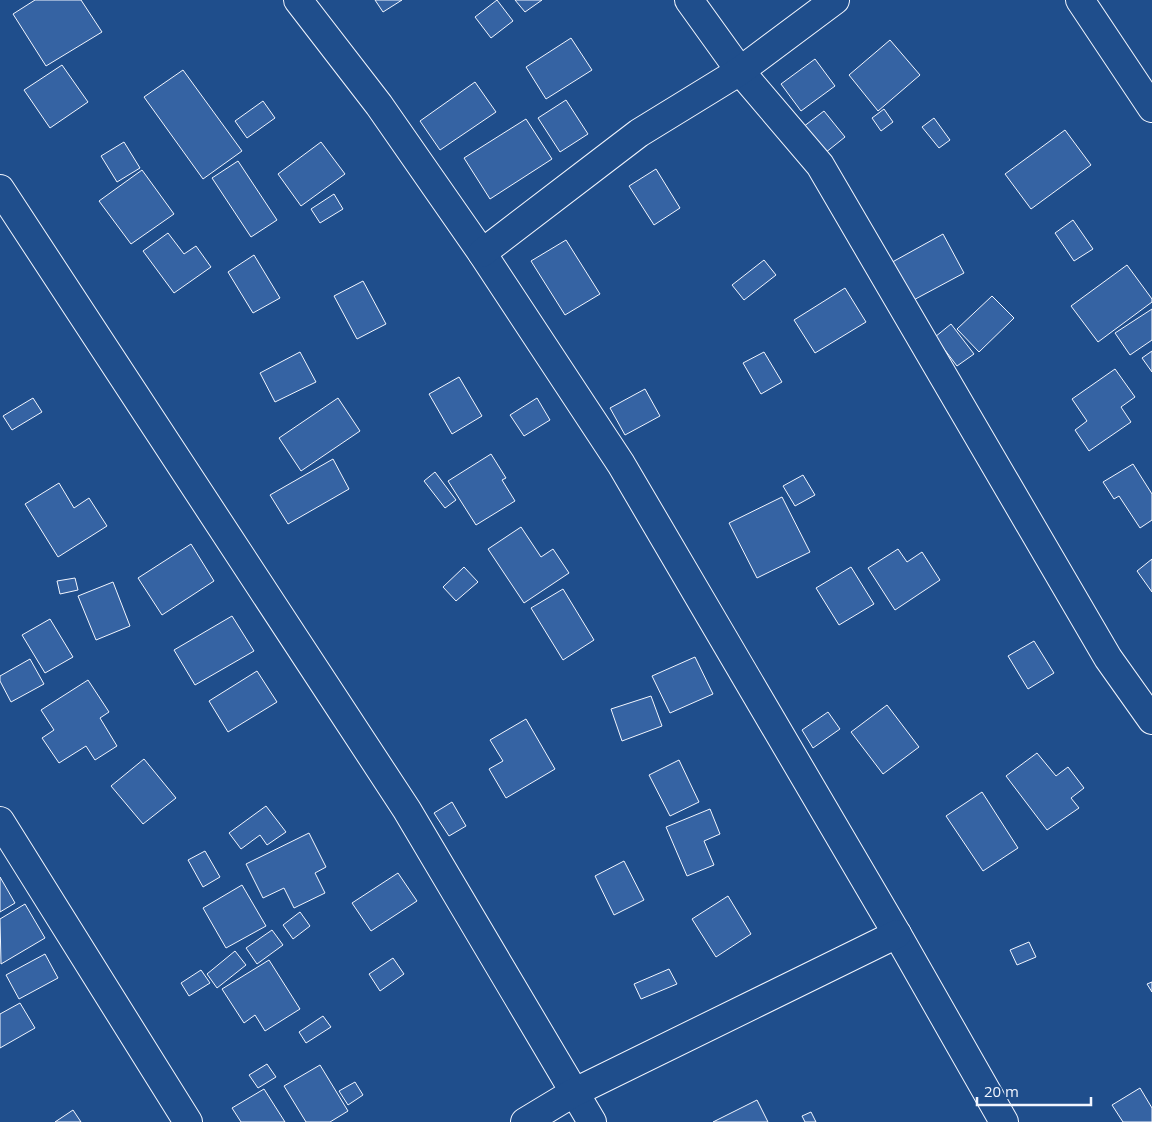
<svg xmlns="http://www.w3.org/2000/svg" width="1152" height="1122" font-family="'Open Sans',sans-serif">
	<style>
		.building { fill: #3563a3; stroke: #f2f6ff }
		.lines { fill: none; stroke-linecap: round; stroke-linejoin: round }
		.street-casing { stroke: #f2f6ff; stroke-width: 30 }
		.street { stroke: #1f4e8c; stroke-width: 28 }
	</style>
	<rect width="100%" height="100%" fill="#1f4e8c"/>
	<g class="building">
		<polygon points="35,0 81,0 102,32 46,66 13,14"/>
		<polygon points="375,0 402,0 383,12"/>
		<polygon points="497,0 513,21 491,38 475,17"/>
		<polygon points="515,0 542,0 525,12"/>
		<polygon points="571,38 592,70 546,99 526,67"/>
		<polygon points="890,40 920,75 878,111 849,75"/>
		<polygon points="815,59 835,86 801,111 781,84"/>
		<polygon points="62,65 88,102 50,128 24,90"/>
		<polygon points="183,70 242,151 203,179 144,97"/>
		<polygon points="475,82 496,112 440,150 420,121"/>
		<polygon points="566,100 588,134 560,152 538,118"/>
		<polygon points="263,101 275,118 247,138 235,121"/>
		<polygon points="884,109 893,122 881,131 872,118"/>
		<polygon points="824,111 845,137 825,153 803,127"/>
		<polygon points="934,118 950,140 939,148 922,127"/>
		<polygon points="526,119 552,159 490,199 464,158"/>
		<polygon points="1065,130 1091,165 1031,209 1005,174"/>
		<polygon points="124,142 140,168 117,182 101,156"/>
		<polygon points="321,142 345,174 301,206 278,174"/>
		<polygon points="238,161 277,220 251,237 212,178"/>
		<polygon points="656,169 680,208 654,225 629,186"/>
		<polygon points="142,170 174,214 131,244 99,201"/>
		<polygon points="334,194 343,209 320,223 311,209"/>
		<polygon points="1073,220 1093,249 1074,261 1055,233"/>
		<polygon points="168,233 184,254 196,246 211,267 174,293 143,251"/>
		<polygon points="943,234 964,273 908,303 887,265"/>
		<polygon points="566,240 600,294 565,315 531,261"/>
		<polygon points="254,255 280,298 253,313 228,272"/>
		<polygon points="764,260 776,275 744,300 732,285"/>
		<polygon points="1127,265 1152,299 1152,302 1098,342 1071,306"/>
		<polygon points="363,281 386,324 357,339 334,296"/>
		<polygon points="845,288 866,322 815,353 794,320"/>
		<polygon points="992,296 1014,318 979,352 957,329"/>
		<polygon points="1152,309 1152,340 1130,355 1115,333"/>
		<polygon points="951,324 974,354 957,366 935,337"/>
		<polygon points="1152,351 1152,372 1142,358"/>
		<polygon points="300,352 316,382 275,402 260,373"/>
		<polygon points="764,352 782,382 761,394 743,363"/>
		<polygon points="1115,369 1135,397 1121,407 1131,422 1089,451 1075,430 1087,421 1072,399"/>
		<polygon points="459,377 482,416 452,434 429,394"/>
		<polygon points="645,389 660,416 625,435 610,408"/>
		<polygon points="33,398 42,412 12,430 3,416"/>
		<polygon points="338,398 360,431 301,471 279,438"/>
		<polygon points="537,398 550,420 524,436 510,415"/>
		<polygon points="491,454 506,478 502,480 515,501 476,525 448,481"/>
		<polygon points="333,459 349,489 288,524 270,495"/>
		<polygon points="1133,464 1152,494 1152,520 1140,528 1119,496 1114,499 1103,482"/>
		<polygon points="435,472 456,500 445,508 424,481"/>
		<polygon points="803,475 815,495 795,506 783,486"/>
		<polygon points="59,483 74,508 89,498 107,526 58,557 25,504"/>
		<polygon points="782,497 810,552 757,578 729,523"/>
		<polygon points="521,527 541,557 553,549 569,573 524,603 488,549"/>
		<polygon points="191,544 214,581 162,615 138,578"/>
		<polygon points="898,549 907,562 922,552 940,580 895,610 868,568"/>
		<polygon points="1152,559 1152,592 1137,571"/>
		<polygon points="464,567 478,582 456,601 443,587"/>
		<polygon points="851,567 874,604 839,625 816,588"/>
		<polygon points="75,578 78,590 60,594 57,581"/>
		<polygon points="113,582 130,626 96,640 78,596"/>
		<polygon points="563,589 594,640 563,660 531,608"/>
		<polygon points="232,616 254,651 195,685 174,650"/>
		<polygon points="50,619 73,657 45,673 22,635"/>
		<polygon points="1034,641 1054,673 1028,689 1008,656"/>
		<polygon points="695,657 713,694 670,713 652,676"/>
		<polygon points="30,659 44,684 11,702 0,681 0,676"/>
		<polygon points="257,671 277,702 228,732 209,701"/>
		<polygon points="88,680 109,712 100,718 117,746 95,760 86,746 59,763 42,738 54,730 41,710"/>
		<polygon points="651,696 662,726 622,741 611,709"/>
		<polygon points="887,705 919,747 883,774 851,732"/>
		<polygon points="828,712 840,729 813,748 802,730"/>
		<polygon points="526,719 555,769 506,798 489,769 503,761 490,740"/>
		<polygon points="1037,753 1056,776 1068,767 1084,788 1071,798 1079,808 1047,830 1006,776"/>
		<polygon points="144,759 176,798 143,824 111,786"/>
		<polygon points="679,760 699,802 670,816 649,775"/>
		<polygon points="982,792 1018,848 983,871 946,816"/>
		<polygon points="452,802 466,826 449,836 434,813"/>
		<polygon points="266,806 286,832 267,845 260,835 241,849 229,833"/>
		<polygon points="710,809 720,834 704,841 714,865 687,876 666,827"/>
		<polygon points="309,833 326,867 315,873 325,893 294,908 284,888 263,898 246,864"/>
		<polygon points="205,851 220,877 203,887 188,860"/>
		<polygon points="624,861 644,900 614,915 595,876"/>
		<polygon points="398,873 417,901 371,931 352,903"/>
		<polygon points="0,877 15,903 0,912"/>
		<polygon points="242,885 266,926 226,948 203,908"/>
		<polygon points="728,896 751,934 716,957 692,919"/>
		<polygon points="25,904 45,938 1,964 0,919"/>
		<polygon points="300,912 310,926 293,939 283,925"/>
		<polygon points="272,930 283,945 257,964 246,948"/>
		<polygon points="1029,942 1036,957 1017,965 1010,950"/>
		<polygon points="235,951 246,965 217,988 207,974"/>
		<polygon points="45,954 58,978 19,999 6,975"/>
		<polygon points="393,958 404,974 380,991 369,974"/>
		<polygon points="269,960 300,1009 265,1031 255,1015 244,1023 222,989"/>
		<polygon points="669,969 677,984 641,999 634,984"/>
		<polygon points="201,970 210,983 189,996 181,983"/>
		<polygon points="1152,982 1152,992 1147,984"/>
		<polygon points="20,1003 35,1028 0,1048 0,1014"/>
		<polygon points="323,1016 331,1027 306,1043 299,1032"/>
		<polygon points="267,1064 276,1077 258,1088 249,1075"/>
		<polygon points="320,1065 348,1111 330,1122 306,1122 284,1086"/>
		<polygon points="355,1082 363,1095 348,1105 339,1091"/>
		<polygon points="1140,1088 1152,1108 1152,1122 1123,1122 1112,1105"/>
		<polygon points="264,1089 285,1122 241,1122 232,1108"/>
		<polygon points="757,1100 768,1122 713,1122"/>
		<polygon points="73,1110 81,1122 55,1122"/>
		<polygon points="811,1112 816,1122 805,1122 802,1116"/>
	</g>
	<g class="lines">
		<g class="street-casing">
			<g id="street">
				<polyline points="298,0 379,105 482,253 621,464 897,934 1004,1122"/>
				<polyline points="689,0 740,71 820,165 1108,658 1152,720"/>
				<polyline points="1080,0 1152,108"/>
				<polyline points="0,189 407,810 592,1122"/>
				<polyline points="482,253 639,133 740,71 835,0"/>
				<polyline points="0,821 188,1122"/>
				<polyline points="525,1122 573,1093 897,934"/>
			</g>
		</g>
		<use href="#street" class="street"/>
	</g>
	<path d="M977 1097v8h114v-8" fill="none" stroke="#f2f6ff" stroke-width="2.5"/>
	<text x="984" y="1097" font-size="15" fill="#f2f6ff" stroke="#1f4e8c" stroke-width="4" paint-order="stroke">20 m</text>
</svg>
